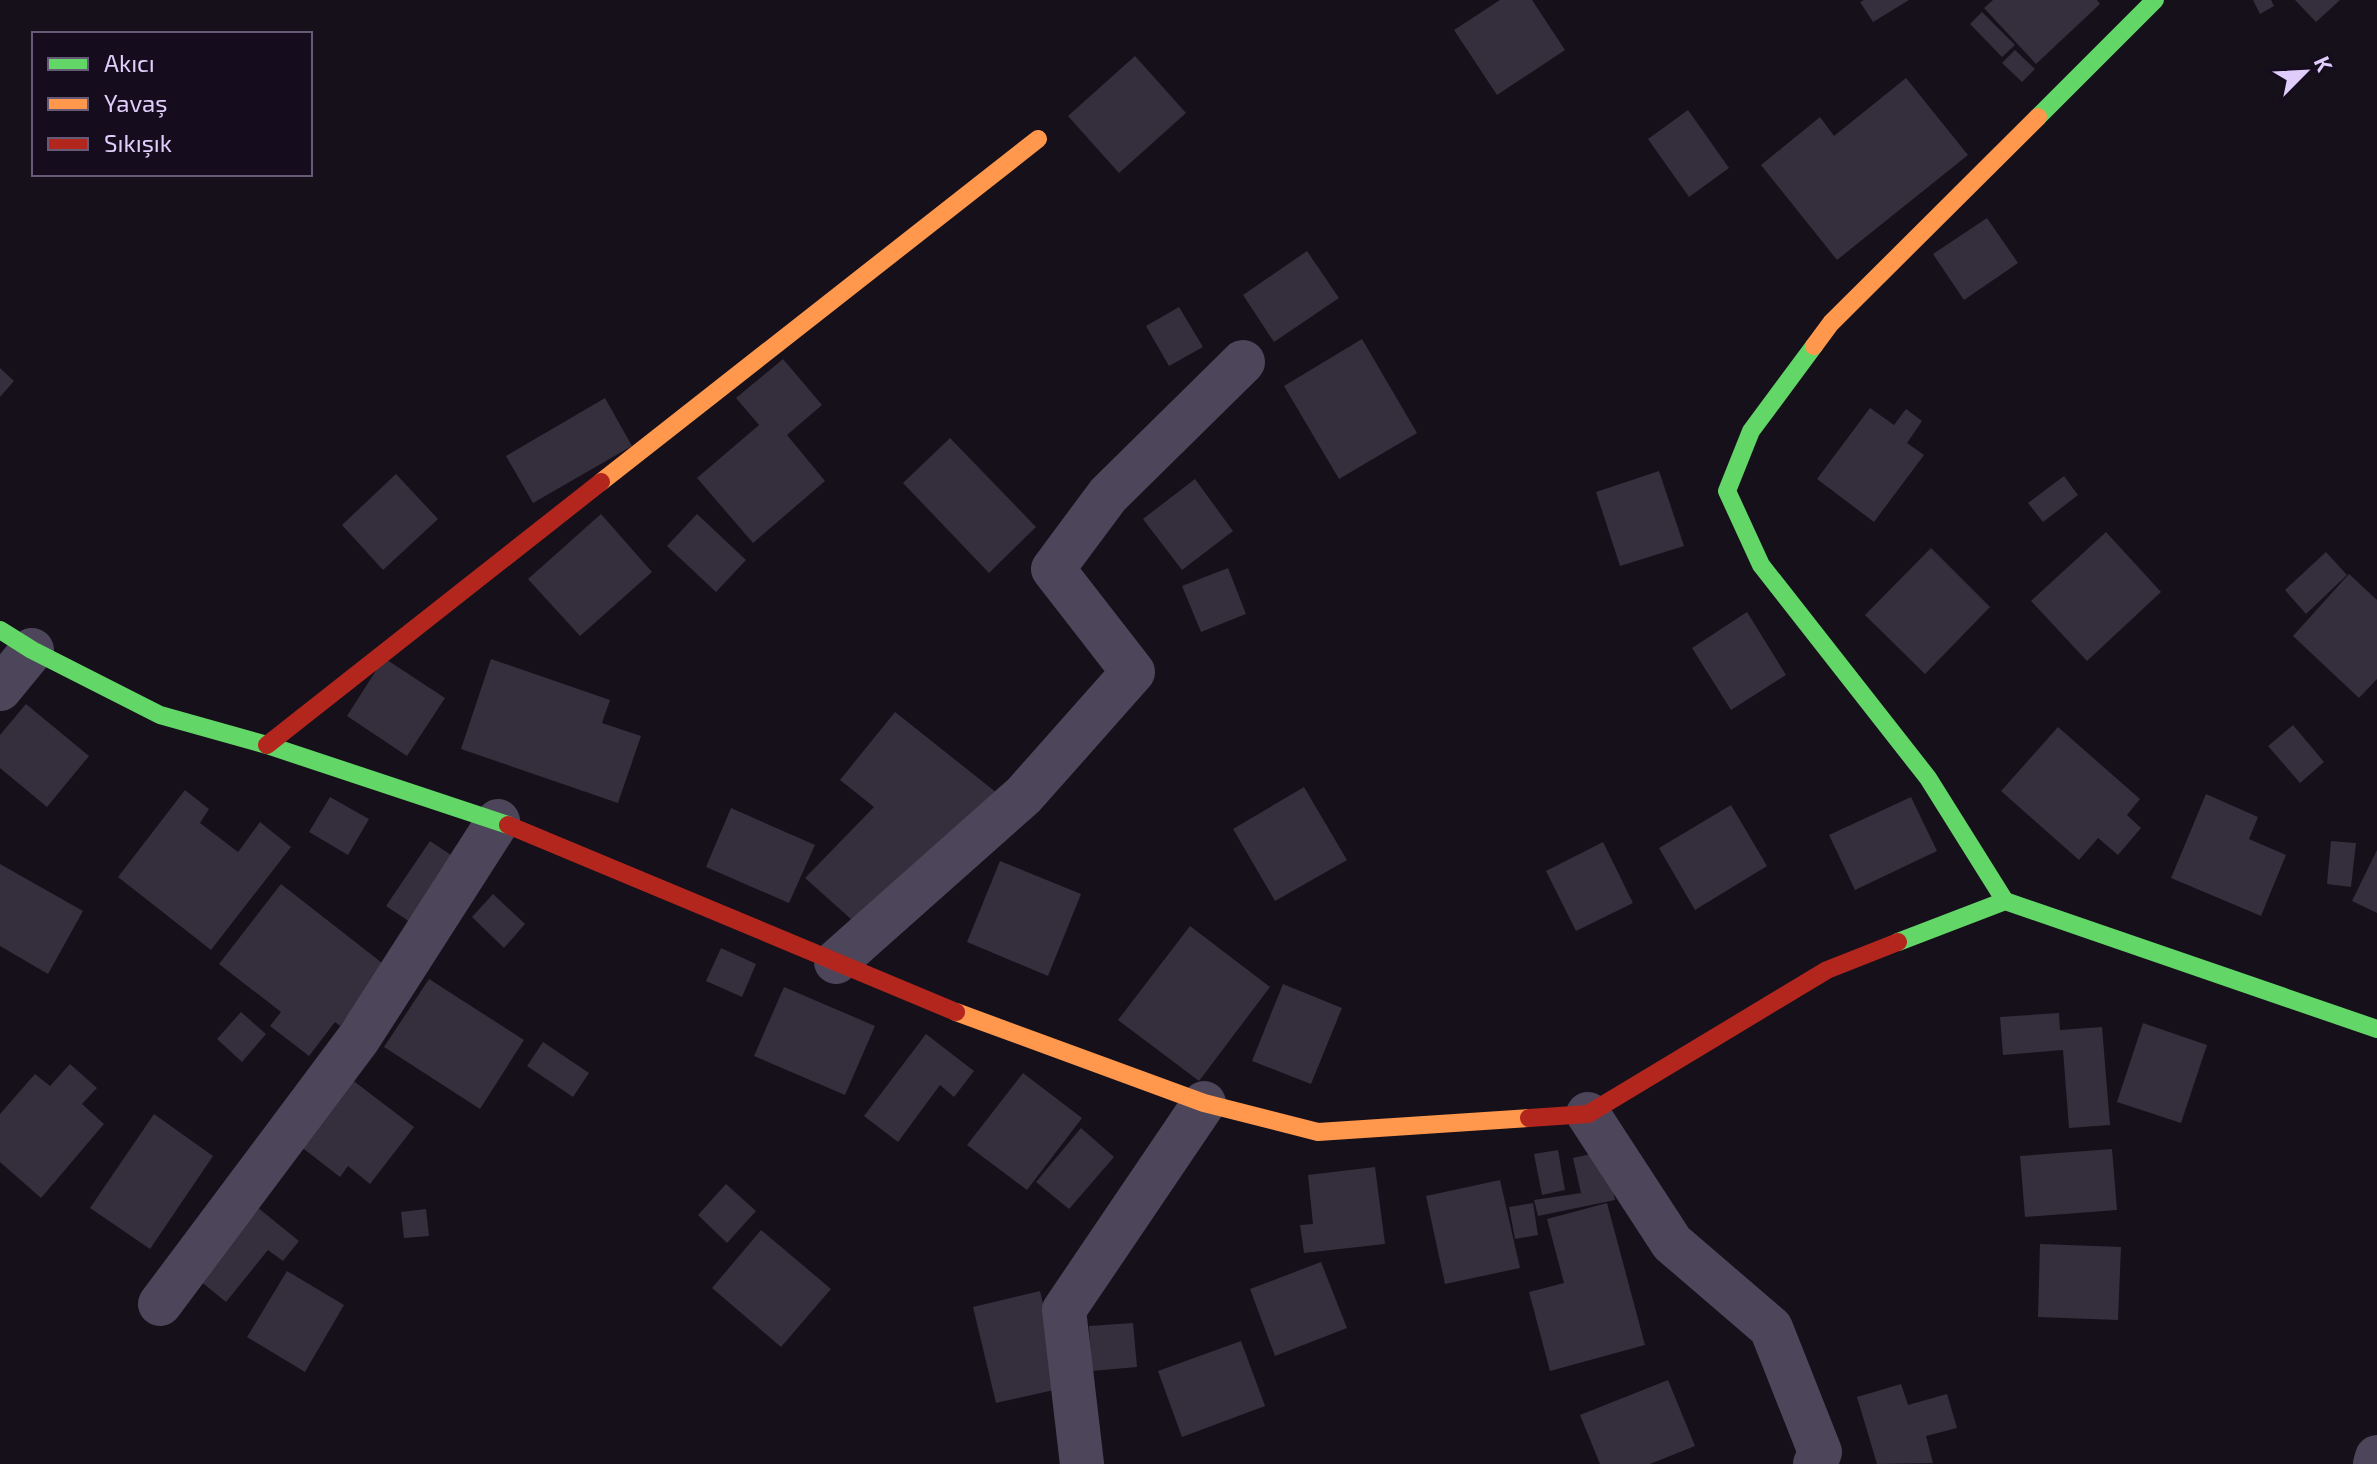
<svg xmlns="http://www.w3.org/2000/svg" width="2377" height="1464" font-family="'Exo 2',sans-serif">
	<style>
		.building { fill: #352e3c }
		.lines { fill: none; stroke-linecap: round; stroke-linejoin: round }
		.street { stroke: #4d465b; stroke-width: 44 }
		.fast { stroke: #63d668; stroke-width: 18 }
		.slow { stroke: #ff974d; stroke-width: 18 }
		.jam { stroke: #b3261e; stroke-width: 18 }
	</style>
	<rect width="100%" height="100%" fill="#15101a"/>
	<g class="building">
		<polygon points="1500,0 1532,0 1565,50 1497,95 1454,30"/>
		<polygon points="1864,0 1909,0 1873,22 1860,2"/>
		<polygon points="1993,0 2097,0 2100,4 2036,64 1984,8"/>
		<polygon points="2253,0 2271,0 2274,6 2260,14"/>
		<polygon points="2295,0 2340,0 2316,22"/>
		<polygon points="1982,12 2015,45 2002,57 1970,24"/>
		<polygon points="2015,50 2035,69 2022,82 2002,63"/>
		<polygon points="1135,56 1186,113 1119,173 1068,116"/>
		<polygon points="1906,78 1968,155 1837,260 1761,165 1820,117 1834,136"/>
		<polygon points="1688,110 1729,168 1689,197 1648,139"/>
		<polygon points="1987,218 2018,263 1964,300 1933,254"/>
		<polygon points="1307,251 1339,298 1274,342 1243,295"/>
		<polygon points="1179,307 1203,347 1169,366 1146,326"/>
		<polygon points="1362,339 1417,433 1339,479 1284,386"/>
		<polygon points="783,359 822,405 787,435 825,481 753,543 697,478 759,425 736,398"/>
		<polygon points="0,368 14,381 0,397"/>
		<polygon points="605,398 632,446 533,503 506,456"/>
		<polygon points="1870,408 1894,425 1906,409 1922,421 1907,443 1924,455 1874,522 1817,479"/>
		<polygon points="950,438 1036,527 989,573 903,483"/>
		<polygon points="1659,471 1684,546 1620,566 1596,492"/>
		<polygon points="396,474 438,519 383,570 342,525"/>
		<polygon points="2064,476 2078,495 2043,522 2028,503"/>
		<polygon points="1195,479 1233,531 1182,570 1143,519"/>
		<polygon points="601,514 652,572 580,636 528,579"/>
		<polygon points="697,514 746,560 716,592 667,546"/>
		<polygon points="2106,532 2161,592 2087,661 2031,601"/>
		<polygon points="1931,548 1990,607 1925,674 1865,615"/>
		<polygon points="2326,552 2347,575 2306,614 2285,590"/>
		<polygon points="1228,568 1246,614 1201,632 1182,586"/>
		<polygon points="2349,574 2377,600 2377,679 2359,698 2293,636"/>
		<polygon points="1747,612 1786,675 1731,710 1692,648"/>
		<polygon points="384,658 445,698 407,756 347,716"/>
		<polygon points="491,659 610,700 602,723 641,736 618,803 461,749"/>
		<polygon points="26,704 89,756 47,807 0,768 0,735"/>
		<polygon points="895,712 997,793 861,928 805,878 874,807 840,780"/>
		<polygon points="2293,725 2324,762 2300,783 2268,746"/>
		<polygon points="2058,727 2140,799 2127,815 2141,828 2118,855 2098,838 2079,860 2001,791"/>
		<polygon points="1304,787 1347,860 1275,901 1233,829"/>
		<polygon points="185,790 209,809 200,823 238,852 260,822 291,847 211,950 118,877"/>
		<polygon points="2206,794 2258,817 2249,839 2286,855 2261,916 2171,878"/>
		<polygon points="330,797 369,819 348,855 309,832"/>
		<polygon points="1911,797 1937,851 1855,890 1829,835"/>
		<polygon points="1731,805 1767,866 1695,910 1659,848"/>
		<polygon points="731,808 815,845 789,903 706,867"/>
		<polygon points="430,841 454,857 410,922 386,906"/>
		<polygon points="2331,841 2356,843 2351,887 2327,884"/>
		<polygon points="1603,842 1633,903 1576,931 1546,871"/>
		<polygon points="2377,850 2377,913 2352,901"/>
		<polygon points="1000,861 1081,894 1048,976 967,942"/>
		<polygon points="0,864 83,911 48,974 0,946"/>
		<polygon points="281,884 386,966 340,1026 335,1022 309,1056 270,1026 281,1012 219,964"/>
		<polygon points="493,894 525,924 504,948 472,917"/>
		<polygon points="1190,926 1270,987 1199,1081 1118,1020"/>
		<polygon points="721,948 756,964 742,997 706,981"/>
		<polygon points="429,979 524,1040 480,1109 384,1047"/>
		<polygon points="1283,984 1342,1008 1311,1084 1252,1061"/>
		<polygon points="784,987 875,1026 845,1095 754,1056"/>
		<polygon points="241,1012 266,1034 242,1062 217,1039"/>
		<polygon points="2059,1013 2060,1030 2102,1027 2110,1125 2069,1128 2063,1050 2003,1055 2000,1017"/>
		<polygon points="2143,1023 2207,1045 2181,1123 2117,1102"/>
		<polygon points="926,1034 974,1071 954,1097 940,1085 898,1142 864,1116"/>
		<polygon points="543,1042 589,1073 573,1097 527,1066"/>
		<polygon points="70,1064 97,1088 82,1104 104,1124 41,1198 0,1162 0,1114 35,1074 50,1086"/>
		<polygon points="1023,1073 1082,1118 1027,1190 967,1145"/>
		<polygon points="351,1079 414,1127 370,1184 348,1166 340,1177 300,1146"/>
		<polygon points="154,1114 213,1156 150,1249 90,1208"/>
		<polygon points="1081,1128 1114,1157 1069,1209 1036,1182"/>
		<polygon points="2112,1149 2117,1210 2025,1217 2020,1156"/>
		<polygon points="1558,1150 1565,1190 1542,1195 1534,1154"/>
		<polygon points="1604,1151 1615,1200 1538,1216 1534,1200 1581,1193 1573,1158"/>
		<polygon points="1375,1167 1385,1244 1304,1253 1300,1225 1313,1224 1308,1175"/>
		<polygon points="1500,1180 1520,1268 1445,1284 1426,1196"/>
		<polygon points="726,1184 756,1211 727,1243 698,1215"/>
		<polygon points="1533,1203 1538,1235 1515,1239 1509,1207"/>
		<polygon points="1607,1203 1645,1345 1550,1371 1529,1292 1564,1283 1547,1219"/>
		<polygon points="257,1207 299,1241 283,1261 268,1250 226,1302 199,1280"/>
		<polygon points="426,1209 429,1236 404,1238 401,1212"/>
		<polygon points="761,1230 831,1289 781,1347 712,1288"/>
		<polygon points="2040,1244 2121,1247 2118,1320 2038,1317"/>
		<polygon points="1321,1262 1347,1328 1275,1356 1250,1289"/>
		<polygon points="287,1271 344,1305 305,1372 247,1337"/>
		<polygon points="1040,1291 1063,1388 996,1403 973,1307"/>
		<polygon points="1133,1323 1137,1367 1092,1371 1089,1326"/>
		<polygon points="1241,1341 1265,1406 1182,1437 1158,1371"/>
		<polygon points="1668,1380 1695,1446 1650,1464 1600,1464 1580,1415"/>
		<polygon points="1901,1384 1908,1405 1947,1394 1957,1428 1926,1436 1933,1463 1877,1464 1857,1397"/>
	</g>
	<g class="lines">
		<g class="street">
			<polyline points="0,689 32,650"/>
			<polyline points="836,962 1024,795 1133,672 1053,569 1108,495 1243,362"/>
			<polyline points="1588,1114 1672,1243 1771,1328 1820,1452 1815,1464"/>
			<polyline points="160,1304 359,1038 498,821"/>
			<polyline points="1082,1464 1064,1310 1204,1103"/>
			<polyline points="2375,1464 2377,1457"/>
		</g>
		<g class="fast">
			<polyline points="2038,117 2155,0"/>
			<polyline points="1814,346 1751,431 1727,491 1761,565 1928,778 2005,901"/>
			<polyline points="0,630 32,650 160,715 267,745 508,825"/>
			<polyline points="1898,942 2005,901 2377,1029"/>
		</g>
		<g class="slow">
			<polyline points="1814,346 1831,323 2038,117"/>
			<polyline points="601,482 1038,139"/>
			<polyline points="956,1012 1204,1103 1318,1132 1529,1118"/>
		</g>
		<g class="jam">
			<polyline points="267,745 601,482"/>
			<polyline points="508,825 956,1012"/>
			<polyline points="1529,1118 1588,1114 1827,970 1898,942"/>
		</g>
	</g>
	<rect x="32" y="32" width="280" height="144" fill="#150d1d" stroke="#665a76" stroke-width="2"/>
	<rect x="48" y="58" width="40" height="12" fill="#63d668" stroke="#665a76" stroke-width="2"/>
	<text x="104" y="72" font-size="24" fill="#e0cdfc">Akıcı</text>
	<rect x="48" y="98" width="40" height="12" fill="#ff974d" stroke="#665a76" stroke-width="2"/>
	<text x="104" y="112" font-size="24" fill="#e0cdfc">Yavaş</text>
	<rect x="48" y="138" width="40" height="12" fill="#b3261e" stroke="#665a76" stroke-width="2"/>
	<text x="104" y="152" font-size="24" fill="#e0cdfc">Sıkışık</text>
	<g transform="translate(2305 72) rotate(66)" stroke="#150d1d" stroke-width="6" paint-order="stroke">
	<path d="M0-6L14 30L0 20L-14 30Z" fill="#e0cdfc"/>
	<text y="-12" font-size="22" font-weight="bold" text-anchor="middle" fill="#e0cdfc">K</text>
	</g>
</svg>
